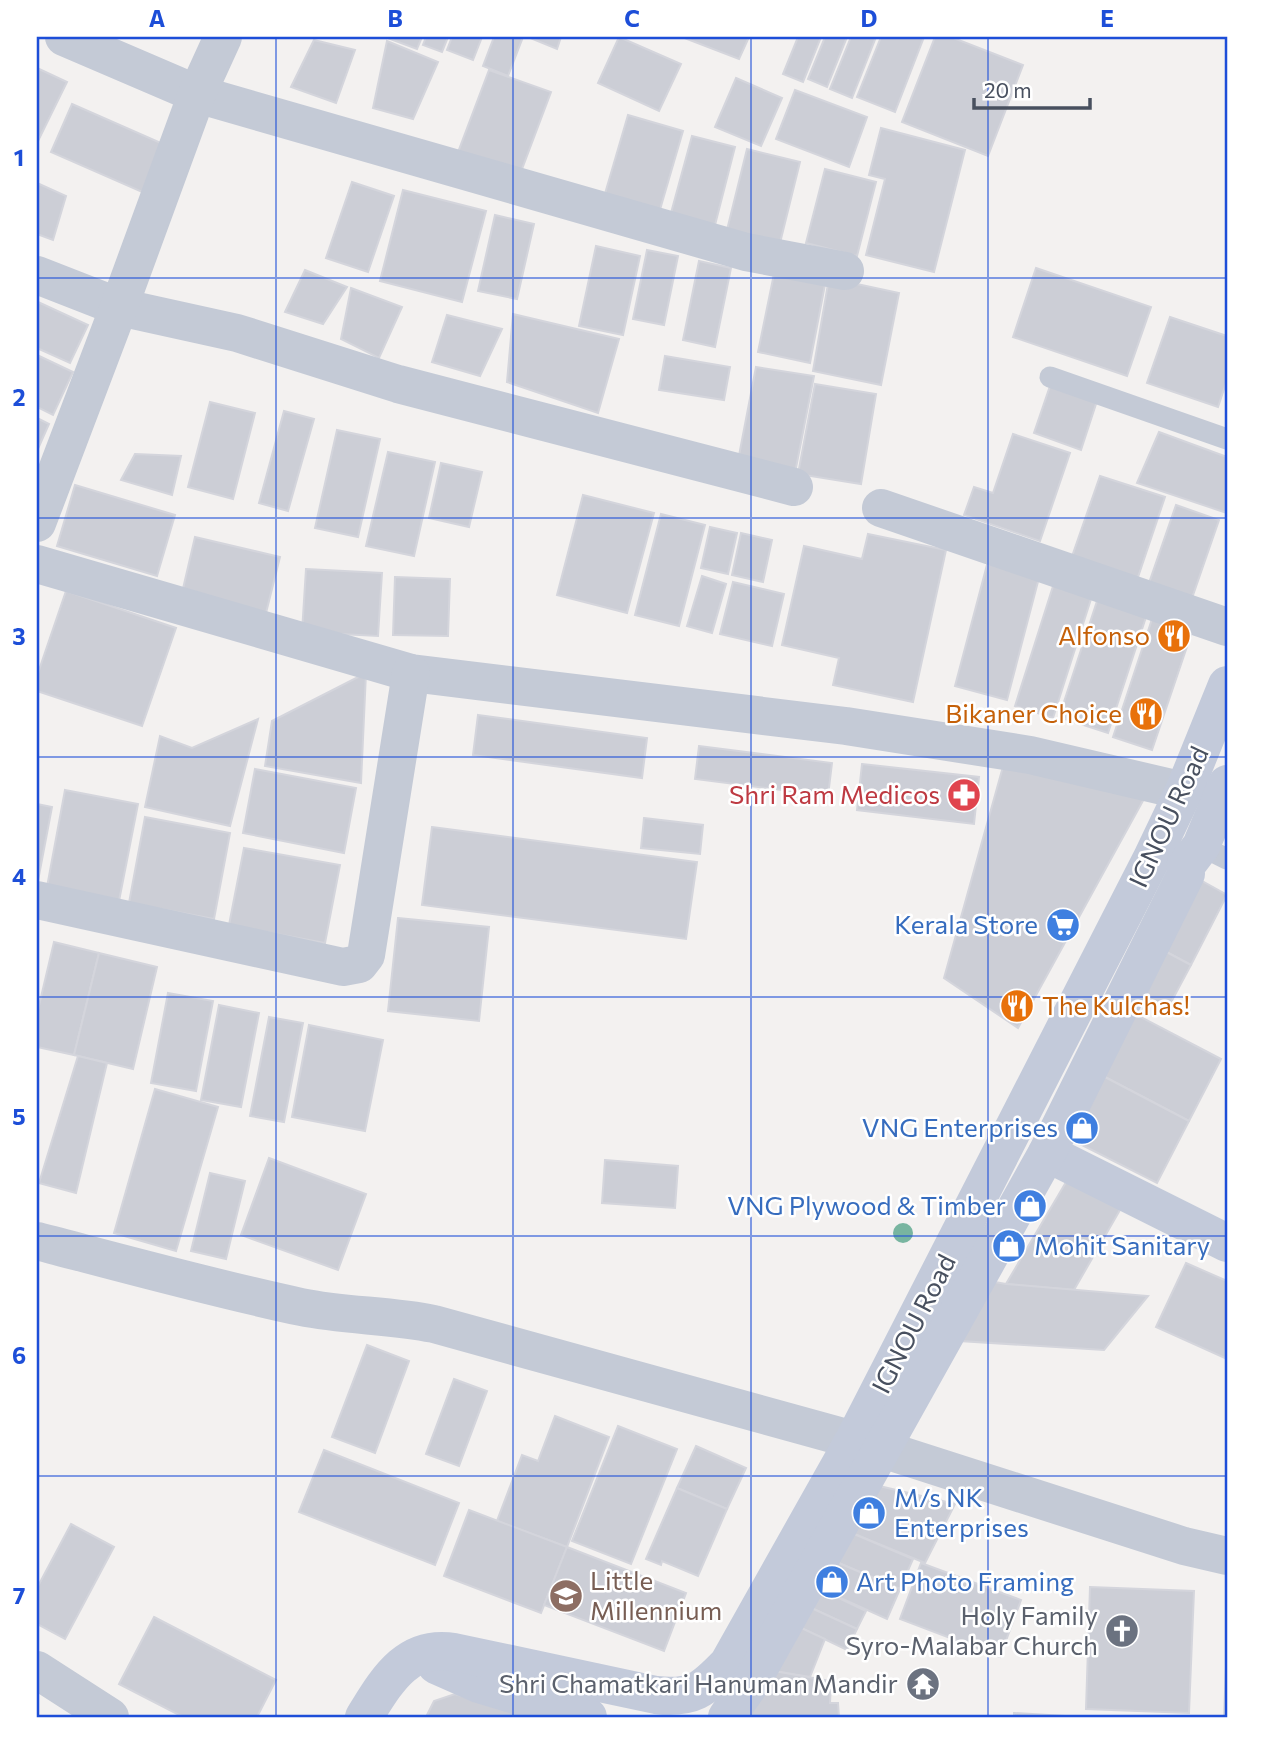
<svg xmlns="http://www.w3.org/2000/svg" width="1264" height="1754" font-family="Commissioner,sans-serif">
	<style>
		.building { fill: #ccced6; stroke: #d4d5dc; stroke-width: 2 }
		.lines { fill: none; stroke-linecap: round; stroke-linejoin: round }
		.lane { stroke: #c4cad6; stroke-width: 21 }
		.street { stroke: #c4cad6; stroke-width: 38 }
		.secondary { stroke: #c3cada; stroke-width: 38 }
		.tree { fill: #78b5a0 }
		.grid { fill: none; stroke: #1d4ed8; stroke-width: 2; stroke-opacity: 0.55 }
		.labels { text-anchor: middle; stroke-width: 5; stroke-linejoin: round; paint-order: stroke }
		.food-label { font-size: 26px; fill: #c56008; stroke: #fff; text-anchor: end }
		.health-label { font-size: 26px; fill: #be3a42; stroke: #fff; text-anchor: end }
		.street-label { font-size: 26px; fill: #48505f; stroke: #fff }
		.shop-label { font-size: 26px; fill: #366cbe; stroke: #fff; text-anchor: end }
		.education-label { font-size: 26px; fill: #785e54; stroke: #fff; text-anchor: start }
		.worship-label { font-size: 26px; fill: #5b616d; stroke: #fff; text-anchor: end }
		.neatline { fill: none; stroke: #1d4ed8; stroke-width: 2.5 }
		.grid-label { font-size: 23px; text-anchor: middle; font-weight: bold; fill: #1d4ed8 }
	</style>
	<rect width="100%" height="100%" fill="#f3f1f0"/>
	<g class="building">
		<polygon points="385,37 422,37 417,49"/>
		<polygon points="426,37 448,37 442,52 423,45"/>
		<polygon points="452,37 482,37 473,60 447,50"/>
		<polygon points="494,37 523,37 508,76 483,66"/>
		<polygon points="528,37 561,37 557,49"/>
		<polygon points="619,37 681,64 659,111 598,83"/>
		<polygon points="682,37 749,37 739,59"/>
		<polygon points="798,37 821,37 803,82 783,74"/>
		<polygon points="825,37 847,37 827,87 808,79"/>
		<polygon points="851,37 876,37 852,98 830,89"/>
		<polygon points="881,37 924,37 895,112 857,97"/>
		<polygon points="935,37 951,37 1023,65 988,156 902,122"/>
		<polygon points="314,40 355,50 336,103 291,87"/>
		<polygon points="387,41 438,62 413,119 373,108"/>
		<polygon points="37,68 67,82 37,143"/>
		<polygon points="489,70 551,92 519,177 457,155"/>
		<polygon points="736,78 782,98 761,146 715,127"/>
		<polygon points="795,90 867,117 849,167 776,139"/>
		<polygon points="72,104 170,147 149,195 51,152"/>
		<polygon points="628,115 683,131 659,213 604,197"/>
		<polygon points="881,128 965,150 934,272 866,255 885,179 869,175"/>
		<polygon points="692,136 735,147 715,225 671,213"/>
		<polygon points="747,149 800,162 779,247 726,234"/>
		<polygon points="825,169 876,182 857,256 806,243"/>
		<polygon points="352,182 394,196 368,272 326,258"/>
		<polygon points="37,183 66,196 53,240 37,234"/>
		<polygon points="403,190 486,211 462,302 380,281"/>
		<polygon points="495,215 534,224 517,299 478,291"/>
		<polygon points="596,246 640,256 623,335 579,326"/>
		<polygon points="647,250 678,256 664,325 633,319"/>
		<polygon points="699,261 731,268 715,347 683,340"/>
		<polygon points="776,264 827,274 810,363 758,352"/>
		<polygon points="1036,268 1151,307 1127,376 1013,337"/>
		<polygon points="305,270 347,287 323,324 285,312"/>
		<polygon points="829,278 899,293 881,385 813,371"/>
		<polygon points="351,288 402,307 379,358 341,339"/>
		<polygon points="38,302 88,325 70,363 37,348"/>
		<polygon points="513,314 619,339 598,413 507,382"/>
		<polygon points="447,315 502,329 480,376 432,362"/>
		<polygon points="1170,317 1227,336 1227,380 1218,407 1147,383"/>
		<polygon points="37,355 73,372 53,415 37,407"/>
		<polygon points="665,356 730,367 724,400 659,390"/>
		<polygon points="756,367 814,376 794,478 737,466"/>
		<polygon points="815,384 876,394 861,484 798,474"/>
		<polygon points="1050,386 1097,401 1081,450 1034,433"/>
		<polygon points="210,402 255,413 233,499 188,487"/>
		<polygon points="284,411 314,419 288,511 259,503"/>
		<polygon points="37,418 49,424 37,451"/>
		<polygon points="337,430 380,439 358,537 315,528"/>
		<polygon points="1159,432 1227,457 1227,513 1137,483"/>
		<polygon points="1013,434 1070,453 1040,541 964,515 974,487 993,493"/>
		<polygon points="388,452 435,462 414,556 366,546"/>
		<polygon points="135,454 181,456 172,495 121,480"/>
		<polygon points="441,463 482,472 469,527 429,518"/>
		<polygon points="1100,476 1165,497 1135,586 1069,565"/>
		<polygon points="75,485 175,515 157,576 57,546"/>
		<polygon points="583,495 654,513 627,613 557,595"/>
		<polygon points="1176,505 1219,520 1191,601 1148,586"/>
		<polygon points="661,514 705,525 679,626 635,615"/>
		<polygon points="710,527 737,533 728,574 701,568"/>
		<polygon points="741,533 772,540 763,582 732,575"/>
		<polygon points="868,534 946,550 913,702 833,685 839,658 782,645 804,546 862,559"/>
		<polygon points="195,537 280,557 266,613 182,593"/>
		<polygon points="988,561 1040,574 1007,700 955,686"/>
		<polygon points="306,569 382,573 378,636 302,632"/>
		<polygon points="702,576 726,584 712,633 687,626"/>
		<polygon points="395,577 450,579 448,636 393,635"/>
		<polygon points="733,582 784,594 772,646 720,634"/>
		<polygon points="1054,583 1092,596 1053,718 1015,706"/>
		<polygon points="66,591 176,628 142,726 37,691 37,676"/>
		<polygon points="1099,595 1148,611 1108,733 1059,717"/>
		<polygon points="1154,613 1194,626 1152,750 1113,737"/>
		<polygon points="366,673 361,783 265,766 272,721"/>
		<polygon points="478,715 647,738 642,778 473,755"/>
		<polygon points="258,719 230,826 145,807 160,736 192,748"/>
		<polygon points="699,746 832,763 828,796 695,779"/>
		<polygon points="1004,763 1144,799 1018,1028 944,978"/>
		<polygon points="862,764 979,777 974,824 857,810"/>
		<polygon points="255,769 356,788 344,853 243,833"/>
		<polygon points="65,790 138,804 119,901 47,887"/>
		<polygon points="37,804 52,807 37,886"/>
		<polygon points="145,817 230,833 214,919 129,903"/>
		<polygon points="644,818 703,825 700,854 641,848"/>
		<polygon points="432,827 697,862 686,939 422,905"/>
		<polygon points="244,848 340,865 325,943 229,925"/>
		<polygon points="1195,877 1227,895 1191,965 1159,948"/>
		<polygon points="398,918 489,927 479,1021 388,1011"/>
		<polygon points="54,942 99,953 74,1055 37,1047 37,1014"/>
		<polygon points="1159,948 1191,965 1168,1008 1136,992"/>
		<polygon points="99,953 157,967 133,1069 74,1055"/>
		<polygon points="168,993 213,1001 196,1091 151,1083"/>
		<polygon points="219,1005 259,1013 241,1107 201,1100"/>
		<polygon points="1135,1014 1221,1059 1189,1121 1103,1076"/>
		<polygon points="269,1017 303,1023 284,1122 250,1116"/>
		<polygon points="309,1025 383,1040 365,1131 292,1117"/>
		<polygon points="78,1056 107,1063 76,1193 39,1183"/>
		<polygon points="1103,1076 1189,1121 1157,1183 1070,1139"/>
		<polygon points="155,1089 218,1107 176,1251 114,1233"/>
		<polygon points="269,1158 366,1194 338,1270 241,1235"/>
		<polygon points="605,1160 678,1166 675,1208 602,1203"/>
		<polygon points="210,1173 245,1181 226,1259 191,1251"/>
		<polygon points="1069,1177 1124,1203 1074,1290 1006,1284"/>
		<polygon points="1186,1263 1227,1281 1227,1359 1156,1327"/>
		<polygon points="995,1282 1006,1284 1148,1296 1104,1350 960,1341"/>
		<polygon points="367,1345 409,1361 375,1453 332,1437"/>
		<polygon points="454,1379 487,1391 459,1466 426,1454"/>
		<polygon points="555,1416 609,1437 567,1547 497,1521 522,1455 538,1461"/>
		<polygon points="618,1426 677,1449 631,1564 572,1541"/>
		<polygon points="696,1446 746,1468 727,1509 677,1488"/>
		<polygon points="324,1450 459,1503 435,1565 299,1512"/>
		<polygon points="871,1484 955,1504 925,1563 847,1531"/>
		<polygon points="677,1488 727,1509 698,1576 662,1561 661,1565 646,1559"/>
		<polygon points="469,1510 567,1547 541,1613 444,1576"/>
		<polygon points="71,1524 114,1547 65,1639 37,1624 37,1588"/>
		<polygon points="847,1531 913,1559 900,1589 834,1561"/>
		<polygon points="567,1547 686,1593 664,1651 544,1605"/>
		<polygon points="834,1561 900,1589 887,1619 816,1587"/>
		<polygon points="921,1563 1021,1600 1000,1657 900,1619"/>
		<polygon points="816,1587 866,1611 857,1629 807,1606"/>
		<polygon points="1090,1587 1194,1591 1189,1713 1086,1709"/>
		<polygon points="807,1606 857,1629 847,1650 797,1626"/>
		<polygon points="154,1617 276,1680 257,1717 183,1717 119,1684"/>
		<polygon points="797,1626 825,1639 810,1677 768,1670"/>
		<polygon points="1227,1642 1227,1717 1224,1717"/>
		<polygon points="768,1670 831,1681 830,1703 838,1703 839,1717 739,1717"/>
		<polygon points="455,1694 533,1717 426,1717 434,1701"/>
		<polygon points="1014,1713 1082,1717 1014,1717"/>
	</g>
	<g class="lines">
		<g class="lane">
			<polyline points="1050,377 1227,439"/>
			<polyline points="1201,846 1227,859"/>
		</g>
		<g class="street">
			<polyline points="64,37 197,94 746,252 845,271"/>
			<polyline points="37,275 119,307 237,333 398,384 794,487"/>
			<polyline points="881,508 1227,627"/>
			<polyline points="37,523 119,307 197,94 223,37"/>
			<polyline points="37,564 411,673 846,726 1030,755 1184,791"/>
			<polyline points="37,900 343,967 359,964 366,955 411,673"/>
			<path d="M37,1241C125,1264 212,1288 301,1307C345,1316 390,1315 434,1324L854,1440L1184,1546L1227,1556"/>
			<polyline points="37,1670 110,1717"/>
		</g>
		<g class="secondary">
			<polyline points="1047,1153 1227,1243"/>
			<polyline points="436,1665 479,1684 588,1717"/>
			<path d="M364,1717C386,1682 406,1644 454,1652L656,1695C693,1699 703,1690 728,1664L854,1440L1152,858L1184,791L1227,685"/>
			<polyline points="727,1717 752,1681 1047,1153 1186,874 1185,867 1201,846 1227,784"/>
		</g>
	</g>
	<circle class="tree" cx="903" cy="1233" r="10"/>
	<path class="grid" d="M276,37V1717M513,37V1717M751,37V1717M988,37V1717M37,278H1227M37,518H1227M37,757H1227M37,997H1227M37,1236H1227M37,1476H1227"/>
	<defs>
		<g id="restaurant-disc" transform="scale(1.75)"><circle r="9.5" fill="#e8710a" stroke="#fff"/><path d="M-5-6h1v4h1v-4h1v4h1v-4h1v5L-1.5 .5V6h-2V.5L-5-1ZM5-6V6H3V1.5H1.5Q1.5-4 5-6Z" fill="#fff"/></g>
		<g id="pharmacy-disc" transform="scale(1.75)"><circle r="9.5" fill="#e0444e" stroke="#fff"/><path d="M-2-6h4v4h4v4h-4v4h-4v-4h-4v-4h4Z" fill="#fff"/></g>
		<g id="supermarket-disc" transform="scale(1.75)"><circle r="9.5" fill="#3f7fe0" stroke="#fff"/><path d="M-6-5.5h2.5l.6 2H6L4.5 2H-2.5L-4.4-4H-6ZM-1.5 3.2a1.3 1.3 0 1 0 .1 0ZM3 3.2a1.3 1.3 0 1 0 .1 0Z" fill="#fff"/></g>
		<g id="shop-disc" transform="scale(1.75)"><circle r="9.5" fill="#3f7fe0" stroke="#fff"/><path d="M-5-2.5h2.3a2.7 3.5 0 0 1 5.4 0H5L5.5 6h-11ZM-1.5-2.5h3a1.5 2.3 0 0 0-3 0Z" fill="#fff"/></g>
		<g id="school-disc" transform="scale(1.75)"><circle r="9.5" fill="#8d6e63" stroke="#fff"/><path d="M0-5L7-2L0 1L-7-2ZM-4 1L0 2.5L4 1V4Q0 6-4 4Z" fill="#fff"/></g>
		<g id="church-disc" transform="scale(1.75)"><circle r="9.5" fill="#6b7280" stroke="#fff"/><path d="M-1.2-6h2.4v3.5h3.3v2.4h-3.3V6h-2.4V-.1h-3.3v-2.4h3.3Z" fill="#fff"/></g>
		<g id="temple-disc" transform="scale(1.75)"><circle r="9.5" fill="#6b7280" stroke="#fff"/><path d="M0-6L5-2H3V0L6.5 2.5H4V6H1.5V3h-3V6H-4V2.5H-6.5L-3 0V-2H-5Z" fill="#fff"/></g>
	</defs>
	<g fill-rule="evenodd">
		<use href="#restaurant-disc" x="1174" y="636"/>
		<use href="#restaurant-disc" x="1146" y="714"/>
		<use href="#pharmacy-disc" x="964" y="795"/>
		<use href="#supermarket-disc" x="1063" y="925"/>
		<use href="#restaurant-disc" x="1017" y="1006"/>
		<use href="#shop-disc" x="1082" y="1128"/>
		<use href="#shop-disc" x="1030" y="1206"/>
		<use href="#shop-disc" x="1009" y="1246"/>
		<use href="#shop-disc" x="869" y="1513"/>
		<use href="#shop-disc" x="832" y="1582"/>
		<use href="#school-disc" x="566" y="1596"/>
		<use href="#church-disc" x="1122" y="1631"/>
		<use href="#temple-disc" x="923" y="1684"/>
	</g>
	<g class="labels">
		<g class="food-label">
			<text x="1150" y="645">Alfonso</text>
			<text x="1122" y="723">Bikaner Choice</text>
			<text x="1042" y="1015" text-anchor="start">The Kulchas!</text>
		</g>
		<g class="health-label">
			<text x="940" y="804">Shri Ram Medicos</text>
		</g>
		<g class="street-label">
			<text transform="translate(1169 817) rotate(-65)" y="9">IGNOU Road</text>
			<text transform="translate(914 1324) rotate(-63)" y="9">IGNOU Road</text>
		</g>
		<g class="shop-label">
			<text x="1038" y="934">Kerala Store</text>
			<text x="1058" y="1137">VNG Enterprises</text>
			<text x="1006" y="1215">VNG Plywood &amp; Timber</text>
			<text x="1034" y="1255" text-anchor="start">Mohit Sanitary</text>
			<text x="894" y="1507" text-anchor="start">M/s NK<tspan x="894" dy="30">Enterprises</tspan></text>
			<text x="856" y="1591" text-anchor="start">Art Photo Framing</text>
		</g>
		<g class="education-label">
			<text x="590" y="1590">Little<tspan x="590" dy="30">Millennium</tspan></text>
		</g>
		<g class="worship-label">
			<text x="1098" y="1625">Holy Family<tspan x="1098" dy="30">Syro-Malabar Church</tspan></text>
			<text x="898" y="1693">Shri Chamatkari Hanuman Mandir</text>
		</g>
	</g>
	<rect width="1264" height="1754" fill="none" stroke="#ffffff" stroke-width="77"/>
	<path d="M974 98v10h116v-10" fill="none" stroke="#48505f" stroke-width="3.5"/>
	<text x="984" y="98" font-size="21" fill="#48505f" stroke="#ffffff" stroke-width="5" paint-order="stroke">20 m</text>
	<rect x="38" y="38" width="1188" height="1678" class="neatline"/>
	<g class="grid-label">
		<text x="157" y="27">A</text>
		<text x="395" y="27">B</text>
		<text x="632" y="27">C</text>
		<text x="869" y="27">D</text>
		<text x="1107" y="27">E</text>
		<text x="19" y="166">1</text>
		<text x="19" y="406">2</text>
		<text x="19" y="645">3</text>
		<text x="19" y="885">4</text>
		<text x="19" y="1125">5</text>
		<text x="19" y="1364">6</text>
		<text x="19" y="1604">7</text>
	</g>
</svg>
